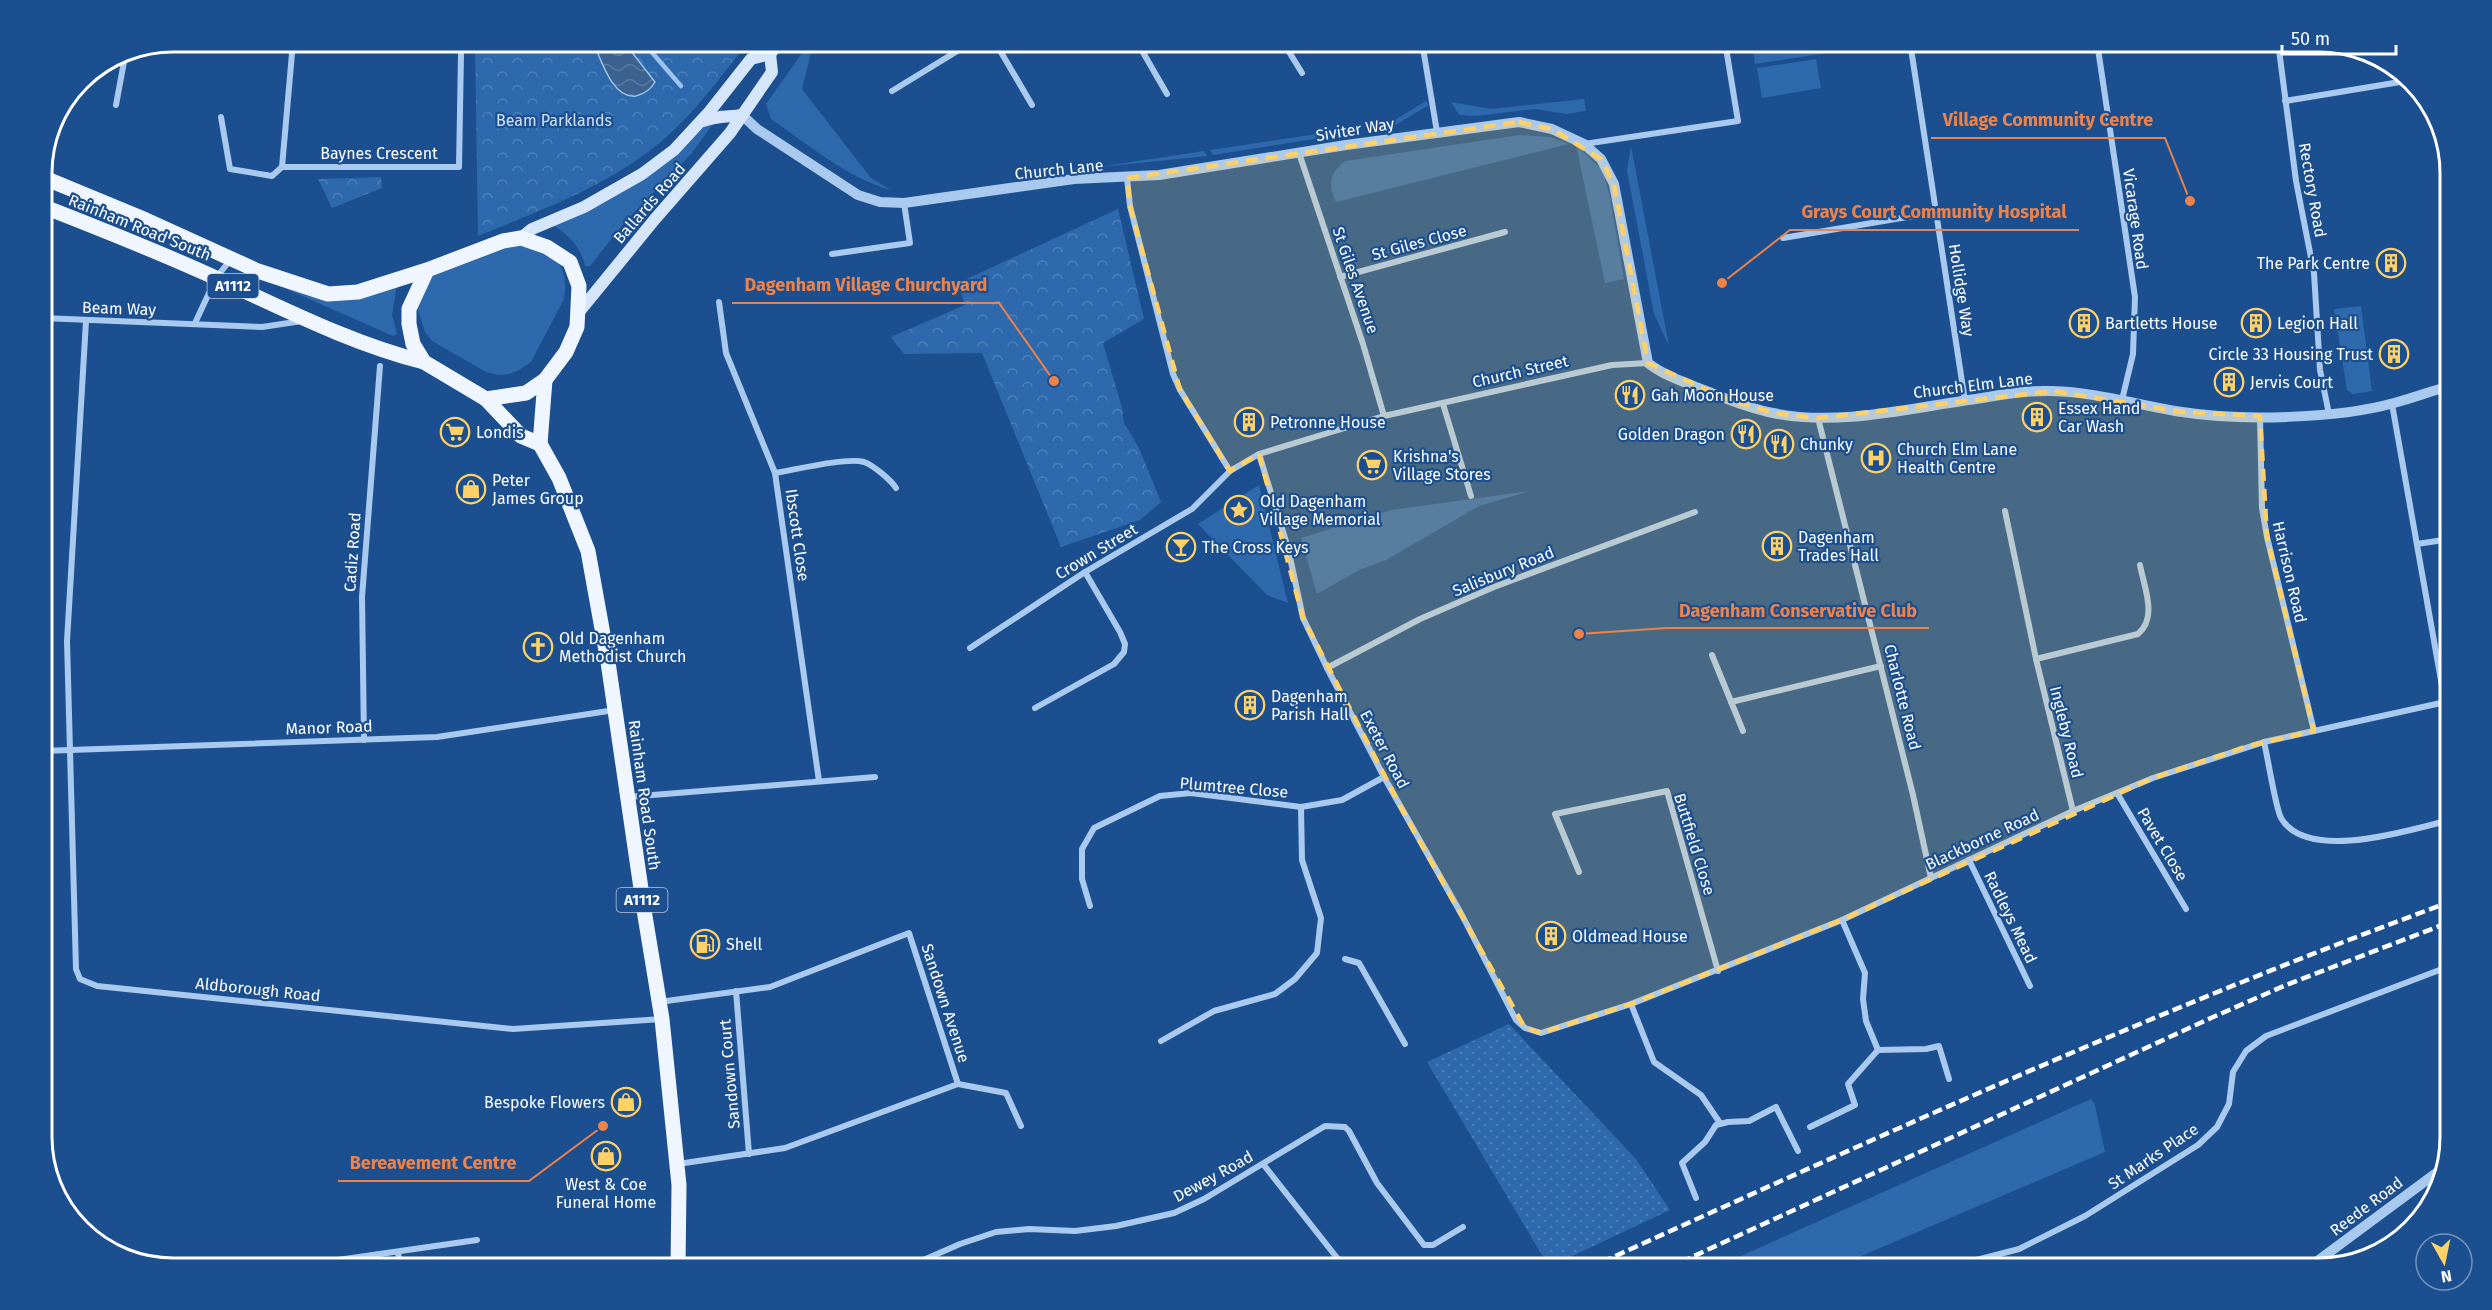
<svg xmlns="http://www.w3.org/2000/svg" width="2492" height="1310" font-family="'Fira Sans',sans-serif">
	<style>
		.grass { fill: #2e69ad }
		.forest { fill: url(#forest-crowns) }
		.garden { fill: url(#garden-dots) }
		.water { fill: url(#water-waves); stroke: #9cc4f0; stroke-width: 1.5 }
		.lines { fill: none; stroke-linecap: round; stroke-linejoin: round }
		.stream { stroke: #9cc4f0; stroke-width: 4.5 }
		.minor { stroke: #a9c9ee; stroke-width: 6 }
		.tertiary { stroke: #a9c9ee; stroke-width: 10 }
		.secondary { stroke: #d6e6fa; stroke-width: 12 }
		.primary { stroke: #f0f6ff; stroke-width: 15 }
		.rail { stroke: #fff; stroke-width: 4.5; stroke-dasharray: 10 4.5; stroke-linecap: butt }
		.marked { fill: #ffd166; fill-opacity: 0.2; stroke: #ffd166; stroke-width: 4.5; stroke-dasharray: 12 8; stroke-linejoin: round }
		.labels { text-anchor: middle; stroke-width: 4.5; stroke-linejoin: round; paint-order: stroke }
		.shield { fill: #1b4f8f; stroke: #bbcadd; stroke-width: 1.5 }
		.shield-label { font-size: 15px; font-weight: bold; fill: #fff }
		.park-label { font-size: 16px; fill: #cfe3fa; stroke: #1b4f8f }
		.street-label { font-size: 16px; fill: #fff; stroke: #1b4f8f }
		.poi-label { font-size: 16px; fill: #fff; stroke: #1b4f8f; text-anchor: start }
		.rim { fill: none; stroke: #fff; stroke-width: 3 }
		.leader { fill: none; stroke: #ee8249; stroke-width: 2 }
		.callout-dot { fill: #ee8249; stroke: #1b4f8f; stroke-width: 2 }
		.callout-label { font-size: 18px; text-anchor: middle; font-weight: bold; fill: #ee8249; stroke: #1b4f8f; stroke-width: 4.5; stroke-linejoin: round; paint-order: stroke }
	</style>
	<defs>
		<pattern id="forest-crowns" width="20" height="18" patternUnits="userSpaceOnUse" patternTransform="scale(1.5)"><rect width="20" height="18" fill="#2e69ad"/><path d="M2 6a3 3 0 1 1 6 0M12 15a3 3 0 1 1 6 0" fill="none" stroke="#4d80b9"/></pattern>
		<pattern id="garden-dots" width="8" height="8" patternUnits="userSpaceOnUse" patternTransform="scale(1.5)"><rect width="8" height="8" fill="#2e69ad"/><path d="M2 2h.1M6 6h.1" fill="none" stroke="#4d80b9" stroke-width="1.8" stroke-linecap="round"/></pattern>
		<pattern id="water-waves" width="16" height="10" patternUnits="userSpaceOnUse" patternTransform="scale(1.5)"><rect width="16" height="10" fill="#3c6290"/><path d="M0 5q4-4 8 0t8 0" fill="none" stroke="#597aa1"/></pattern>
	</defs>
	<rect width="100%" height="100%" fill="#1b4f8f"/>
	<g class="grass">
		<polygon points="1752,42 1892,42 1892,43 1755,64"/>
		<path d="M807,46L812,49L802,89L871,178L891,190C847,178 809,145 771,119L766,104Z"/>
		<polygon points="1816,59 1821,88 1762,98 1757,68"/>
		<polygon points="1584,99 1586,111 1566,114 1535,109 1476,116 1459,115 1451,102 1491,109"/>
		<polygon points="1426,101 1429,105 1392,127 1390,123"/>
		<path d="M721,109L723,110L692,153L624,223L590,266H585C581,247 568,234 551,224L604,196Z"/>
		<polygon points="1337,131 1339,135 1213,155 1210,150"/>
		<path d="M1519,135L1550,137L1569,144L1336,202C1327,184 1330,172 1346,161Z"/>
		<polygon points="1576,145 1603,171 1610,198 1624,279 1605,283"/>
		<polygon points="1631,146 1669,346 1654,314 1627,171"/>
		<polygon points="1204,151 1207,156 1091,168"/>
		<path d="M518,241C550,254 570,259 564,299L531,362L519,370L509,374L499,375L486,372L432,341L425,332L418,310L419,295L429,278L440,269Z"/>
		<polygon points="248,272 318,293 397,284 392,315 397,334 393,336"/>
		<polygon points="2361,306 2372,391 2353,394 2347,390 2334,309"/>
		<polygon points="1259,485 1288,603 1267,595 1198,524"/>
		<polygon points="1530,491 1479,506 1386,560 1359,570 1317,594 1301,538 1391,510"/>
		<polygon points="2091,1099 2095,1105 2105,1152 1833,1268 1714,1268"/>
	</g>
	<g class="forest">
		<path d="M475,42H749C726,69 704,101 678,126C623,181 548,207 478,236Z"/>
		<polygon points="381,177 382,188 332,208 318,179"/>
		<polygon points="1118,209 1144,319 1103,343 1122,408 1124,423 1139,448 1161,502 1140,520 1061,547 982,353 904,354 891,337 965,305 958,283"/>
	</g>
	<polygon class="garden" points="1509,1024 1636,1159 1670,1210 1549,1267 1427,1062"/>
	<path class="water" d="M593,42H624L655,82C651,89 644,94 636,96C612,99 601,59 593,42Z"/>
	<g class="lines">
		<polyline class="stream" points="643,42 681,86"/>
		<g class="minor">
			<polyline points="995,42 1032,105"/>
			<polyline points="1137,42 1167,94"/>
			<polyline points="1283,42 1302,73"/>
			<polyline points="1422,42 1437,132"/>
			<polyline points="1910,42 1965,401"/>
			<polyline points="2097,42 2135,297 2133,354 2122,400"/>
			<polyline points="2278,42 2296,181 2314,273 2320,370 2329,414"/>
			<polyline points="892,91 972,42"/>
			<polyline points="2285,101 2406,81"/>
			<polyline points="116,105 126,51"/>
			<polyline points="221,117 230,169 272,176 282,167 293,42"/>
			<polyline points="1584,144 1738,121 1725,42"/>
			<polyline points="1299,153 1363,344 1384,416"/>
			<polyline points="282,167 459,167 461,54 458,42"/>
			<polyline points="1127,178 1130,206 1173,374 1180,390 1230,471"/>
			<polyline points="1783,238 1937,212"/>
			<polyline points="832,254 910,243 904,203"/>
			<polyline points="1340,277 1505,232"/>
			<polyline points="719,302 726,353 775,473 819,781"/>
			<polyline points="42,318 262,327 302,321"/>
			<polyline points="86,321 67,641 76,969 80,979 97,986 513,1029 662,1019"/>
			<polyline points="195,323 216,278 231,259"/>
			<polyline points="1443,404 1471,496"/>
			<polyline points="2392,404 2445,703"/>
			<polyline points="2260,417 2262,508 2267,537 2314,731"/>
			<polyline points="1818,418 1913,795 1931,878"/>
			<polyline points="1259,454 1288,548 1303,618 1327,668 1384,777 1463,917 1516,1020 1525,1028 1541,1033 1631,1004 1842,920 2073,811 2153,778 2264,742 2450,701"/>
			<path d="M775,473C794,470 847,457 864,462C873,465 891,480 896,488"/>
			<polyline points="2005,511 2036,659 2073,811"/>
			<polyline points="2417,544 2450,539"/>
			<polyline points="970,648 1085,572 1192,509 1230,471 1259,454 1384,416 1612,365 1648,363"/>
			<polyline points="1712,655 1743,731"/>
			<path d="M2036,659L2138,634C2158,617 2144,587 2140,565"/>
			<polyline points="1327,668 1420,619 1494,587 1695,512"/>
			<polyline points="1731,702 1881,666"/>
			<polyline points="1035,708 1114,664 1124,652 1125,644 1120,632 1085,572"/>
			<polyline points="364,740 362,597 380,366"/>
			<path d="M2264,742C2268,758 2275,806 2281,818C2307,863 2410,830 2450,820"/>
			<polyline points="42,751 437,737 615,710"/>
			<polyline points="2117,793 2186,909"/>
			<polyline points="628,797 875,777"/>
			<polyline points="1969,860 2030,986"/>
			<polyline points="1579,872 1555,814 1667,791 1718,971"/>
			<polyline points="1090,906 1082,879 1082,849 1094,828 1160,796 1191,793 1301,807 1342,800 1384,777"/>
			<polyline points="1842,920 1865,973 1863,999 1866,1021 1878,1050"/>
			<polyline points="1345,959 1359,963 1405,1044"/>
			<polyline points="736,991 749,1154"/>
			<polyline points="659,1002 770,987 909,933 958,1084 785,1148 678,1164"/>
			<polyline points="1631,1004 1654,1062 1701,1095 1720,1123"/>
			<polyline points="1161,1041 1214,1011 1275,994 1295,979 1317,953 1321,918 1302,860 1301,807"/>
			<polyline points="958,1084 1006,1093 1021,1126"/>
			<polyline points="1810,1127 1855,1105 1848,1084 1878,1050 1926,1049 1939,1046 1949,1079"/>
			<polyline points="1263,1164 1345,1268"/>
			<polyline points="1696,1198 1682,1163 1705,1142 1716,1125 1728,1122 1749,1121 1776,1107 1798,1151"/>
			<polyline points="398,1253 401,1268"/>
			<polyline points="282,1268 477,1240"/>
			<polyline points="905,1268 960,1244 996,1232 1029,1229 1075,1231 1116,1226 1174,1213 1204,1199 1325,1126 1345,1127 1349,1131 1377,1183 1424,1245 1433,1245 1463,1227"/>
			<polyline points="1955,1268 1965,1263 2019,1249 2085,1216 2198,1145 2217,1127 2229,1104 2233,1072 2246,1051 2266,1036 2450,966"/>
		</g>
		<g class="tertiary">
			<path d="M742,115L757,129L858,195L880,202L904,203L1074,179L1159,175L1346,145L1519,122L1552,129L1584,144L1601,159L1614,184L1648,363C1666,377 1687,383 1709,392C1729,400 1751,409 1773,413C1834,426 1902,410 1962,401C1992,397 2021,390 2052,391C2095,392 2139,405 2182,412C2239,421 2337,419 2394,403C2413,398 2431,391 2450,386"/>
			<polyline points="2308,1268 2443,1168"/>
		</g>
		<g class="secondary">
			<path d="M703,121C717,116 728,117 742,115"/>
			<polyline points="521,238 532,229 584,207 642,174 674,150 710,111 751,59 770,54 780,42"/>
			<polyline points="579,312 655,219 730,133 772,72 770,54"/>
		</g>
		<g class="primary">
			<polyline points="42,177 146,220 258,271 328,294 358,292 427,270 503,241 521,238 547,247 570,262 579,286 577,327 566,352 545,380 526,393 486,399 424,362 413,344 409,324 409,309 427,270"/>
			<path d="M42,206C101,229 159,252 216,278C284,309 352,344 424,362"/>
			<polyline points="486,399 521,436 540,444 559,478 588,551 608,662 645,916 662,1019 679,1185 678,1268"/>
			<polyline points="540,444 545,380"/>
		</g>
		<g class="rail">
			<path d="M1589,1268C1873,1139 2157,1009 2450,902"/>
			<polyline points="1668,1268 2211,1018 2286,985 2450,922"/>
		</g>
	</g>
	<path class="marked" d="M1519,122L1552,129L1601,159L1614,184L1648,363L1730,400L1774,413L1818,418L2053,391L2183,412L2260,416L2267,537L2314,731L2248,746L2153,778L1842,920L1631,1004L1541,1033L1525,1028L1406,817L1303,618L1259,454L1230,471L1180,390L1130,206L1127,178Z"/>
	<defs>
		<g id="building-ring" transform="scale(1.5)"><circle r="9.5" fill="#1b4f8f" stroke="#ffd166" stroke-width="1.5"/><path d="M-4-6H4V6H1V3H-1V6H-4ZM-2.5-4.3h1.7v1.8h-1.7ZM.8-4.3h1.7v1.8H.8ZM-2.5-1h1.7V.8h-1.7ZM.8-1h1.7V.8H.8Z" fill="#ffd166"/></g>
		<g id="restaurant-ring" transform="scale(1.5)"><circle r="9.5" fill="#1b4f8f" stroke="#ffd166" stroke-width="1.5"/><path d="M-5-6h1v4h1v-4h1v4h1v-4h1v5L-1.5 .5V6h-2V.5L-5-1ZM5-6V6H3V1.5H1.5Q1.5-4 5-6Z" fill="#ffd166"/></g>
		<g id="supermarket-ring" transform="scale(1.5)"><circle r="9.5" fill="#1b4f8f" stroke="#ffd166" stroke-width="1.5"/><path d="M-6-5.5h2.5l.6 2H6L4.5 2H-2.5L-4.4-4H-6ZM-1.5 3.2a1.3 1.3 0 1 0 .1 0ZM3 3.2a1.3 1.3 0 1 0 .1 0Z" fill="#ffd166"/></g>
		<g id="hospital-ring" transform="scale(1.5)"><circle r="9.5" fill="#1b4f8f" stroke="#ffd166" stroke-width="1.5"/><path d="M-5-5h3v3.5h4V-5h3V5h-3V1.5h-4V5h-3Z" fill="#ffd166"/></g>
		<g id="shop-ring" transform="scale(1.5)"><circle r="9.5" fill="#1b4f8f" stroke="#ffd166" stroke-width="1.5"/><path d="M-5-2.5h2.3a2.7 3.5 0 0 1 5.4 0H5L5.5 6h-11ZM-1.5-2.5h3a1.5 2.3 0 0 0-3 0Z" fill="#ffd166"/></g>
		<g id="sight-ring" transform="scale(1.5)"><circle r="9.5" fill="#1b4f8f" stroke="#ffd166" stroke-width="1.5"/><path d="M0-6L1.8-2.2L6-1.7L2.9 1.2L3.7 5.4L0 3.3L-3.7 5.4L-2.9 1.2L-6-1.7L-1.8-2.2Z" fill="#ffd166"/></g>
		<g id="bar-ring" transform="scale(1.5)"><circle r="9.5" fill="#1b4f8f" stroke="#ffd166" stroke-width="1.5"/><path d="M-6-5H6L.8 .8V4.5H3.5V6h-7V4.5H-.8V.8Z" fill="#ffd166"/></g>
		<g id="church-ring" transform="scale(1.5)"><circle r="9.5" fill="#1b4f8f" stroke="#ffd166" stroke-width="1.5"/><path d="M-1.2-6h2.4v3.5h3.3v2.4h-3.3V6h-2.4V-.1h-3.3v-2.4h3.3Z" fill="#ffd166"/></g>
		<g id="fuel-ring" transform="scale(1.5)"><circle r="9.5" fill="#1b4f8f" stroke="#ffd166" stroke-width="1.5"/><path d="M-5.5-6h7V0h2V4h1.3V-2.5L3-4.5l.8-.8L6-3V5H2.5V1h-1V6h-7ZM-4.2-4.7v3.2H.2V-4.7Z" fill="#ffd166"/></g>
	</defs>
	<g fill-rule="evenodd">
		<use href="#building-ring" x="2391" y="263"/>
		<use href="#building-ring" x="2084" y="323"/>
		<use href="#building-ring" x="2256" y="323"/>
		<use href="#building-ring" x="2394" y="354"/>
		<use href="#building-ring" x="2229" y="382"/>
		<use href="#restaurant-ring" x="1630" y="395"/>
		<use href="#building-ring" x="2037" y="417"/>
		<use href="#building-ring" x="1249" y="422"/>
		<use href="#supermarket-ring" x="455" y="432"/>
		<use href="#restaurant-ring" x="1746" y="434"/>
		<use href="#restaurant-ring" x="1779" y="444"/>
		<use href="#hospital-ring" x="1876" y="458"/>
		<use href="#supermarket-ring" x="1372" y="465"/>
		<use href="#shop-ring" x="471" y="489"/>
		<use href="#sight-ring" x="1239" y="510"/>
		<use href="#building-ring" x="1777" y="546"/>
		<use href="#bar-ring" x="1181" y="547"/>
		<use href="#church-ring" x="538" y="647"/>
		<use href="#building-ring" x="1250" y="705"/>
		<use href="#building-ring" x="1551" y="936"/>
		<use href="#fuel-ring" x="705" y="944"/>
		<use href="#shop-ring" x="626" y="1102"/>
		<use href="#shop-ring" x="606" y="1156"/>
	</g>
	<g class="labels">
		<g class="shield">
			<rect x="207.5" y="274" width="51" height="24" rx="4.5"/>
			<rect x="616.5" y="888" width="51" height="24" rx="4.5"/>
		</g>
		<g class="shield-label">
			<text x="233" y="291">A1112</text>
			<text x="642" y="905">A1112</text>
		</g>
		<g class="park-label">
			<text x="554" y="126">Beam Parklands</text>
		</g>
		<g class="street-label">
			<text transform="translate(1355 129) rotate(-9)" y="6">Siviter Way</text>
			<text x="379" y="159">Baynes Crescent</text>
			<text transform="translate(1059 169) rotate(-6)" y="6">Church Lane</text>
			<text transform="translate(2313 190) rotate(80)" y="6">Rectory Road</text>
			<text transform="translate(649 203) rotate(-49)" y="6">Ballards Road</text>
			<text transform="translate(2136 219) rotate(82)" y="6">Vicarage Road</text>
			<text transform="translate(140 227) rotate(22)" y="6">Rainham Road South</text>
			<text transform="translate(1419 242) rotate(-15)" y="6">St Giles Close</text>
			<text transform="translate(1356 280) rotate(71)" y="6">St Giles Avenue</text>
			<text transform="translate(1962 290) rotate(81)" y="6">Hollidge Way</text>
			<text transform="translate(119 308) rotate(2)" y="6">Beam Way</text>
			<text transform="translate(1520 371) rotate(-13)" y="6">Church Street</text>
			<text transform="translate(1973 385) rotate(-7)" y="6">Church Elm Lane</text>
			<text transform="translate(798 535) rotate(82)" y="6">Ibscott Close</text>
			<text transform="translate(1096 551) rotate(-31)" y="6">Crown Street</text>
			<text transform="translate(352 552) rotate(-86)" y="6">Cadiz Road</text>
			<text transform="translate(1503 571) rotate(-22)" y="6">Salisbury Road</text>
			<text transform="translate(2290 572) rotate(77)" y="6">Harrison Road</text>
			<text transform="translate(1903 697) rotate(76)" y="6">Charlotte Road</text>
			<text transform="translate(329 727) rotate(-2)" y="6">Manor Road</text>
			<text transform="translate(2067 732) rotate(76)" y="6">Ingleby Road</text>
			<text transform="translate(1385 749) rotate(62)" y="6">Exeter Road</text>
			<text transform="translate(1234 787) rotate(5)" y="6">Plumtree Close</text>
			<text transform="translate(645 795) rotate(82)" y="6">Rainham Road South</text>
			<text transform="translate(1982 839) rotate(-25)" y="6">Blackborne Road</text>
			<text transform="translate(1695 844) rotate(73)" y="6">Buttfield Close</text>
			<text transform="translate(2163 844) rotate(59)" y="6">Pavet Close</text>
			<text transform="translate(2011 917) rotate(64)" y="6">Radleys Mead</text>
			<text transform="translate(258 989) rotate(6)" y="6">Aldborough Road</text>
			<text transform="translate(946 1003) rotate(72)" y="6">Sandown Avenue</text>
			<text transform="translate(729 1074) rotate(-95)" y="6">Sandown Court</text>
			<text transform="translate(2153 1156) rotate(-34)" y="6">St Marks Place</text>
			<text transform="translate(1213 1176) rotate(-29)" y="6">Dewey Road</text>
			<text transform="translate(2366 1206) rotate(-37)" y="6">Reede Road</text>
		</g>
		<g class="poi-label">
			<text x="2370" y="269" text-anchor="end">The Park Centre</text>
			<text x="2105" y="329">Bartletts House</text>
			<text x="2277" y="329">Legion Hall</text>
			<text x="2373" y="360" text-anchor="end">Circle 33 Housing Trust</text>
			<text x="2250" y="388">Jervis Court</text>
			<text x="1651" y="401">Gah Moon House</text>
			<text x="2058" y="414">Essex Hand<tspan x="2058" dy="18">Car Wash</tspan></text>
			<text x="1270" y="428">Petronne House</text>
			<text x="476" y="438">Londis</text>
			<text x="1725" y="440" text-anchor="end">Golden Dragon</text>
			<text x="1800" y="450">Chunky</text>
			<text x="1897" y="455">Church Elm Lane<tspan x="1897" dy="18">Health Centre</tspan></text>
			<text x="1393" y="462">Krishna's<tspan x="1393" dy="18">Village Stores</tspan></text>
			<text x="492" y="486">Peter<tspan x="492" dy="18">James Group</tspan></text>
			<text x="1260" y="507">Old Dagenham<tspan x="1260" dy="18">Village Memorial</tspan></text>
			<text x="1798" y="543">Dagenham<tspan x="1798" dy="18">Trades Hall</tspan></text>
			<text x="1202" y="553">The Cross Keys</text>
			<text x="559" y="644">Old Dagenham<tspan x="559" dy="18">Methodist Church</tspan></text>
			<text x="1271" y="702">Dagenham<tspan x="1271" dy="18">Parish Hall</tspan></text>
			<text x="1572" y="942">Oldmead House</text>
			<text x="726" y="950">Shell</text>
			<text x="605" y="1108" text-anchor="end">Bespoke Flowers</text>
			<text x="606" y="1190" text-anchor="middle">West &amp; Coe<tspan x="606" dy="18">Funeral Home</tspan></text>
		</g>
	</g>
	<path d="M0 0H2492V1310H0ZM173 52H2319A121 121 0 0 1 2440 173V1137A121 121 0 0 1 2319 1258H173A121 121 0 0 1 52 1137V173A121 121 0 0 1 173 52Z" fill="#1b4f8f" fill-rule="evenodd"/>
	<path class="rim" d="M173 52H2319A121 121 0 0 1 2440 173V1137A121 121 0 0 1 2319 1258H173A121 121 0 0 1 52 1137V173A121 121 0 0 1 173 52Z"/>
	<path class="leader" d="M2190 201L2165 138H1931M1722 283L1790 230H2079M1054 381L999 303H732M1579 634L1667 628H1929M603 1126L529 1181H338"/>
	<g class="callout-dot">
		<circle cx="2190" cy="201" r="6"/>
		<circle cx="1722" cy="283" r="6"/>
		<circle cx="1054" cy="381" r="6"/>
		<circle cx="1579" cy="634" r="6"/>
		<circle cx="603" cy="1126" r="6"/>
	</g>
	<g class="callout-label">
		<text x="2048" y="126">Village Community Centre</text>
		<text x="1934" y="218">Grays Court Community Hospital</text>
		<text x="866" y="291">Dagenham Village Churchyard</text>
		<text x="1798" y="617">Dagenham Conservative Club</text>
		<text x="433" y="1169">Bereavement Centre</text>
	</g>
	<g transform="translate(2444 1262) rotate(171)"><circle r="28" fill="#1b4f8f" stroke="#7695bc" stroke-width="1.5"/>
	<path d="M0-4.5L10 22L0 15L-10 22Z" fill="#ffd166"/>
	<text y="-9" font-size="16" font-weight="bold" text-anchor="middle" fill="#ffffff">N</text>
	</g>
	<path d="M2282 45v9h114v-9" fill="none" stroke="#ffffff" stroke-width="3"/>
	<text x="2291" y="45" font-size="18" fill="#ffffff" stroke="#1b4f8f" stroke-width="4.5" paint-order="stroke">50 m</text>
</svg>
